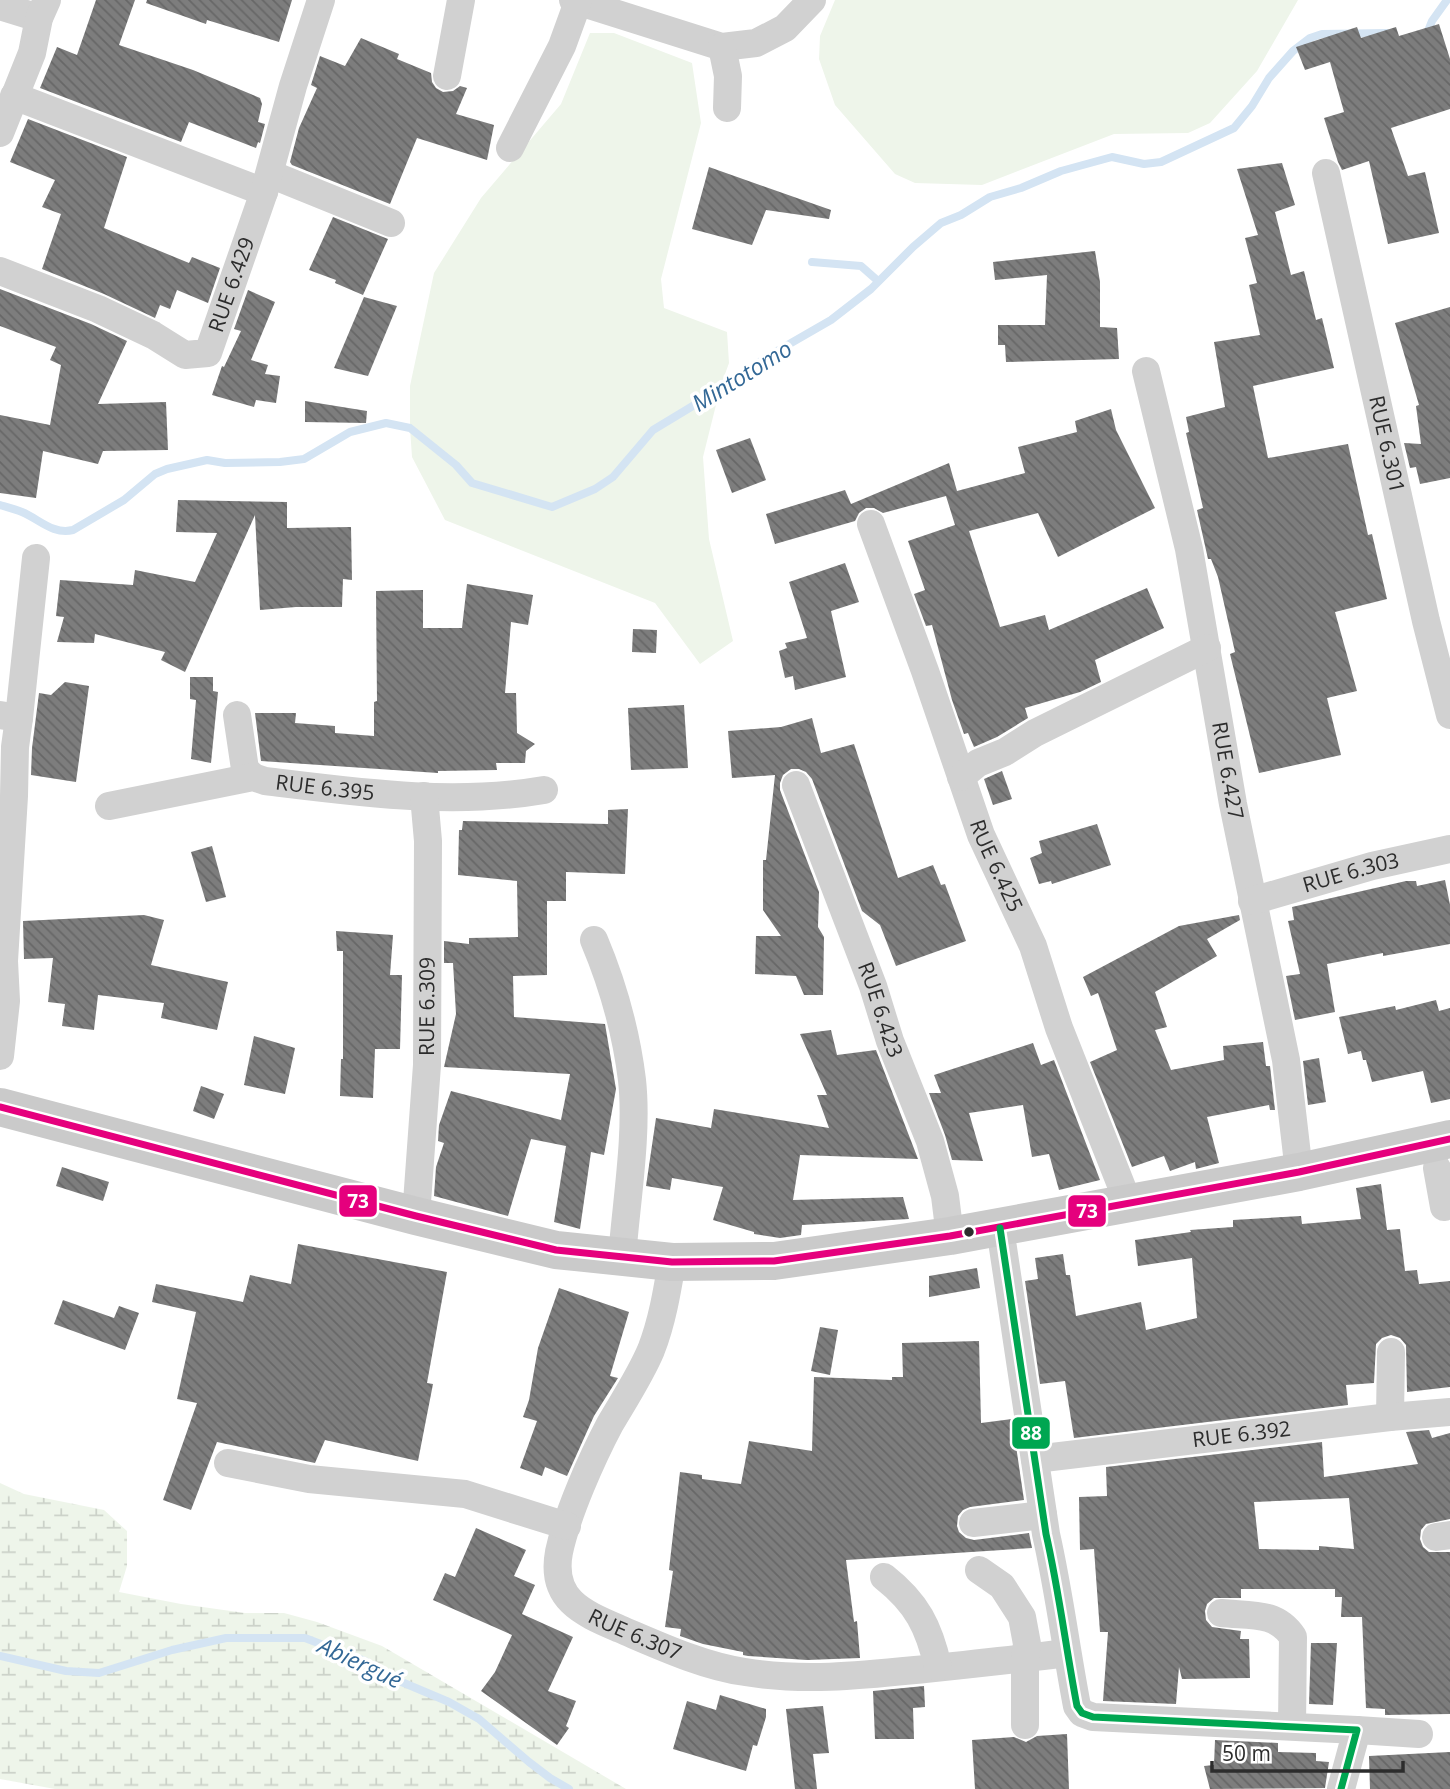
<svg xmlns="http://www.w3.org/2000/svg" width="1450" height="1789" font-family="'Open Sans',sans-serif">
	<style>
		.green { fill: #eef5ea }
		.wetland { fill: url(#wetland-marsh) }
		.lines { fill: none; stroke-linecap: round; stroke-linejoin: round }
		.stream { stroke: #d4e4f3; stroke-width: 8 }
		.building { fill: url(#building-back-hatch); fill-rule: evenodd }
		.street { stroke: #d1d1d1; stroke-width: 28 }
		.secondary { stroke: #cacaca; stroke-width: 38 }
		.bus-1-casing { stroke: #fff; stroke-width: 12 }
		.bus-2-casing { stroke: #fff; stroke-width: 12 }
		.bus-1 { stroke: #e5007d; stroke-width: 7 }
		.bus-2 { stroke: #00a651; stroke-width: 7 }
		.bus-dot { fill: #2c2c2c; stroke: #fff; stroke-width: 2.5 }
		.labels { text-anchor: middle; stroke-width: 7; stroke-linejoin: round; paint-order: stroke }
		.street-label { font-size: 21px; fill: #2c2c2c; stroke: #fff }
		.water-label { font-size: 23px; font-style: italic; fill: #336896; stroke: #fff }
		.line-badge { stroke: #fff; stroke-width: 2.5 }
		.badge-label { font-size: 19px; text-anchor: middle; font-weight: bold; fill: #fff }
	</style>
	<defs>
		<pattern id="wetland-marsh" width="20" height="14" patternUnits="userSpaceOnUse" patternTransform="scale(1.75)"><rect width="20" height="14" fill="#eef5ea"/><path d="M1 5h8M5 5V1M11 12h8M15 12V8" fill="none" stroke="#ccd2c9"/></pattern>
		<pattern id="building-back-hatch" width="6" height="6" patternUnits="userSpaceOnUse" patternTransform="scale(1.75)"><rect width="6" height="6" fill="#7d7d7d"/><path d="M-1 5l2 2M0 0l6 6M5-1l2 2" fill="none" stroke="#676767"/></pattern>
	</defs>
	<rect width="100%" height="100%" fill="#fff"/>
	<g class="green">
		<polygon points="835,0 1298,0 1257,71 1210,123 1188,133 1114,134 982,185 915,183 895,174 835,105 819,59 820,36"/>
		<polygon points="590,33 614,33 692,63 701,123 661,279 664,308 727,332 729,363 721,385 703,457 709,539 733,641 700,664 655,603 445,520 412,457 410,428 410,386 434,273 481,198 561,104"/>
	</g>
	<polygon class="wetland" points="0,1483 24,1494 104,1510 127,1531 127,1566 119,1592 181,1604 245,1613 284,1613 317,1622 382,1646 626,1789 55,1789 0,1779"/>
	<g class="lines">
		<g class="stream">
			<polyline points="1426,36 1432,21 1447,0"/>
			<polyline points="812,262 861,266 878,281"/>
			<path d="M0,505C7,507 15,509 22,512C39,519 53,535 73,530L124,500L155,474L167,469L207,460L225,463L280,462L304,459L350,432L386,423L410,428L456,465L472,483L552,507L595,489L613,477L653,430L696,404L721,385L751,369L765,358L831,320L871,289L913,247L941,223L961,215L990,197L1021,188L1061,171L1112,157L1144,164L1161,162L1234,128L1252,106L1269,78L1293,51L1310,38L1322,34L1387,33"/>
			<polyline points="0,1656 66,1671 99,1673 172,1650 226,1638 305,1638 365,1661 385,1675 449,1702 479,1719 529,1762 550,1778 569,1789"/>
		</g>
	</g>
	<g class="building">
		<polygon points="96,0 135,0 119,45 193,70 260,98 262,104 258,122 265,124 260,143 258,142 256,148 189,122 181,142 40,88 57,47 77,55"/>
		<polygon points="147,0 292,0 279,42 207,20 206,24 146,3"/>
		<polygon points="1439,24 1450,59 1450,109 1391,128 1408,176 1425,172 1439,233 1388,244 1369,161 1342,170 1338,162 1324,118 1344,112 1330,62 1305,70 1296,47 1357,27 1361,38 1396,27 1399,36"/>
		<polygon points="361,38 399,54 397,59 431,73 432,82 436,88 443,92 453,91 460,86 467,88 456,114 494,125 487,160 417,138 390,204 292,165 290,162 299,128 317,88 311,85 320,56 345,66"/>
		<polygon points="28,119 127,157 104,228 189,263 192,257 220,268 208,303 177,290 170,309 160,305 155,318 104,294 42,269 61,214 42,207 55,180 10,162"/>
		<polygon points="1282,163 1295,205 1275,212 1291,275 1304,271 1316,320 1322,318 1334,368 1253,386 1268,458 1348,444 1368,535 1372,534 1387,599 1335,612 1357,691 1327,698 1341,755 1259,773 1230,654 1235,652 1218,577 1211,559 1208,559 1197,510 1203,508 1186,433 1189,432 1186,417 1225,407 1214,342 1260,335 1249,285 1257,283 1245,238 1258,235 1237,169"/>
		<polygon points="709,167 831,210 829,219 766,210 752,245 692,229"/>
		<polygon points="333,217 388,239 363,295 335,283 336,280 309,270"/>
		<polygon points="1095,251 1100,282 1100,327 1117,328 1119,359 1006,362 1005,345 998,345 998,325 1045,325 1047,275 995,280 993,262"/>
		<polygon points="0,289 91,324 127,341 98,404 166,402 168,450 103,451 98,464 43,451 36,498 0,493 0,415 50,425 61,365 50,360 56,347 0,326"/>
		<polygon points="248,290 275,302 251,360 268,365 265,374 280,376 276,403 256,400 254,407 212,395 222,366 224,367 241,331 234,329"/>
		<polygon points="364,297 397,306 368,376 334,368"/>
		<polygon points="1450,307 1450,478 1420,484 1416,467 1410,468 1404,443 1421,444 1416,406 1419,405 1395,323"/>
		<polygon points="305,401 367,411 366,423 305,422"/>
		<polygon points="1111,409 1116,430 1155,508 1058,557 1038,513 969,531 1000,627 1045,615 1049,630 1147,588 1164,628 1095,660 1101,682 1080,692 1025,708 1028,718 997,737 974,747 968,733 964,734 952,700 932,625 926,626 914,594 925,590 908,541 955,525 946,496 883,513 874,508 866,508 859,513 855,521 775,544 766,514 845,490 851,504 949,463 957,491 1025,473 1018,447 1077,432 1075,421"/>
		<polygon points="750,438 766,480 732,493 716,450"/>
		<polygon points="178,500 287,502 287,528 351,527 352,580 343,579 342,607 296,607 260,610 255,515 185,672 161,660 165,652 95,634 94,643 57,642 64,617 56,616 60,580 133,585 135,570 195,582 217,533 176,532"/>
		<polygon points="845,563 859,602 831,611 846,677 795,690 793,676 785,678 779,651 787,648 785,643 807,638 789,582"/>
		<polygon points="467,584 533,595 528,625 511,622 505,693 516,693 517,733 535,744 526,751 525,763 496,763 497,770 438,771 438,773 261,761 255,713 296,713 295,723 335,726 335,733 374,736 374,702 377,701 376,591 423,590 423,628 462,628"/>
		<polygon points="633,629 657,630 656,653 632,652"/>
		<polygon points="190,677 213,677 213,691 218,692 211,763 191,759 196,700 190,699"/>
		<polygon points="65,682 89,686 76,782 31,775 32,748 39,693 51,695"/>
		<polygon points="684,705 688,768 631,770 628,708"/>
		<polygon points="812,718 821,753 854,744 898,878 933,865 941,885 945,884 966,941 896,966 880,925 862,911 812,779 806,772 799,769 791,769 783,775 780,783 780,790 819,892 818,927 824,937 823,995 804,995 796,976 755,974 756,936 781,936 763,910 763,860 766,860 775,775 732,778 728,731 781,727"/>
		<polygon points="1002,771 1012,799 993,805 984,779"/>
		<polygon points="628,809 625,874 566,872 566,901 547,901 547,975 513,976 514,1017 605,1024 616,1089 604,1155 591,1152 580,1229 554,1222 566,1146 531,1139 508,1216 434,1196 436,1167 444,1143 438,1141 439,1125 451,1091 561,1120 570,1074 444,1067 456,1014 453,963 444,963 444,941 469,944 469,938 518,937 517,881 458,875 459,830 462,830 463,821 608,824 608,810"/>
		<polygon points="1097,824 1111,865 1052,884 1051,881 1039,884 1030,858 1042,853 1039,841"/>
		<polygon points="212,846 226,897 206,902 191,852"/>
		<polygon points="1445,880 1450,905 1450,944 1383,956 1383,953 1327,964 1335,1012 1295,1020 1286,976 1300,974 1288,921 1294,920 1292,907 1406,881 1416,881 1417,886"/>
		<polygon points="144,915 164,920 151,965 228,982 217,1030 161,1018 164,1003 98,995 94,1030 62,1026 65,1004 48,1002 53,958 24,959 23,921"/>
		<polygon points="1239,915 1240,920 1207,939 1217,956 1155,992 1167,1027 1155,1030 1171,1070 1224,1060 1223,1046 1263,1042 1266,1066 1270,1066 1275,1110 1270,1110 1269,1105 1207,1117 1219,1163 1196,1169 1195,1162 1170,1171 1164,1156 1132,1167 1090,1062 1117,1050 1098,993 1091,996 1083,977 1179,926"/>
		<polygon points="336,931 393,935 390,975 402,975 400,1049 375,1049 373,1098 340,1096 341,1059 343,1059 343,951 337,951"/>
		<polygon points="1436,1000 1439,1011 1450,1008 1450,1099 1431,1103 1423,1071 1372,1082 1366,1060 1363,1060 1361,1051 1348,1054 1339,1017 1395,1006 1396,1010"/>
		<polygon points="831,1030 837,1055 876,1050 918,1159 800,1155 793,1200 903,1197 909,1219 802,1225 801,1235 780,1238 754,1234 754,1232 713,1220 723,1187 672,1178 670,1190 646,1186 656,1118 711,1128 714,1109 829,1128 817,1095 827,1095 800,1034"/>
		<polygon points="254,1036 295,1048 285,1094 244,1085"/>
		<polygon points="1033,1043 1041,1065 1054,1060 1100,1180 1059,1190 1049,1154 1032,1157 1023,1105 969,1113 983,1161 952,1160 945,1135 929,1093 941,1093 934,1075"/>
		<polygon points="1319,1058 1326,1102 1308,1105 1303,1061"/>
		<polygon points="201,1086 224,1094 214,1119 193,1111"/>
		<polygon points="62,1167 109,1182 103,1201 56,1186"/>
		<polygon points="1381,1184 1387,1230 1400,1229 1405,1271 1417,1270 1419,1284 1450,1281 1450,1387 1407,1392 1406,1345 1400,1338 1391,1335 1382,1338 1376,1344 1374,1383 1346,1385 1348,1405 1074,1438 1065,1381 1040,1384 1025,1281 1038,1279 1035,1258 1063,1254 1066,1275 1070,1275 1076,1316 1141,1302 1146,1330 1197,1318 1192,1258 1138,1266 1135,1240 1191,1232 1190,1230 1233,1227 1233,1220 1301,1216 1302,1224 1361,1219 1356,1188"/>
		<polygon points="298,1244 447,1272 427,1383 433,1384 418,1461 325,1440 315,1463 217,1442 191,1510 163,1500 197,1403 177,1399 196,1312 152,1302 156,1284 243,1302 250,1275 291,1284"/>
		<polygon points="977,1268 980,1288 929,1297 929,1276"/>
		<polygon points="559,1288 629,1312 610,1376 618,1378 594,1416 567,1476 545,1467 542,1476 520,1468 537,1421 523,1417 529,1400 538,1348"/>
		<polygon points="63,1300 114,1318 119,1306 139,1313 125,1350 54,1324"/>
		<polygon points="820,1327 838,1330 830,1375 811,1371"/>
		<polygon points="979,1341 981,1423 1012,1419 1024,1500 970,1507 963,1510 958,1516 957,1526 959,1532 966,1538 974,1540 1029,1533 1032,1548 846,1560 854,1622 857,1621 860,1658 807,1660 748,1656 743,1655 743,1652 703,1644 680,1636 681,1629 665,1627 673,1571 669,1570 680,1472 702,1475 702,1479 741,1484 749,1441 812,1451 814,1377 892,1380 892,1377 903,1377 902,1343"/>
		<path d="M1429,1430L1432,1438L1450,1433V1519L1426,1524L1421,1530L1420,1539L1423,1547L1429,1552H1450V1714L1385,1715V1709L1366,1708L1362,1617H1341L1342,1597H1335V1589H1241V1598H1214L1207,1604L1205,1611L1206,1620L1212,1627L1241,1631L1240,1639H1249L1250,1678L1182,1679L1179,1667L1176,1704L1103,1701L1108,1632H1100L1094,1549L1080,1550L1079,1497L1107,1496L1106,1467L1322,1442L1324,1477L1418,1464L1406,1432ZM1349,1498L1354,1549L1319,1546V1550L1259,1549L1254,1502Z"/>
		<polygon points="476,1528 526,1550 514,1576 535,1585 522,1614 573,1637 548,1691 576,1701 566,1726 569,1728 557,1745 481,1691 495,1672 512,1635 433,1600 445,1573 455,1577"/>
		<polygon points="1311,1643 1337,1643 1333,1705 1309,1704"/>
		<polygon points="924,1686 925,1707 913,1708 914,1739 875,1739 873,1691"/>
		<polygon points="720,1695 766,1709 766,1717 757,1746 753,1745 746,1771 673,1749 687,1701 716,1710"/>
		<polygon points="823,1706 829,1753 813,1754 817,1789 795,1789 786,1709"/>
		<polygon points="1067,1734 1069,1789 975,1789 972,1740 1014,1737 1026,1742 1037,1736"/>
		<polygon points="1215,1740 1278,1743 1278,1752 1316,1753 1316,1761 1329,1762 1325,1788 1210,1789 1204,1766 1214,1765"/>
		<polygon points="1450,1752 1450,1789 1370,1789 1369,1756"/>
	</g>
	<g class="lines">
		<g class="street">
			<polyline points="573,0 722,47 756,43 785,28 812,0"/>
			<polyline points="0,6 39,18"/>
			<polyline points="722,47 728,76 727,108"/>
			<polyline points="447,76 461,0"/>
			<polyline points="14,96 264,192"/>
			<polyline points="0,133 32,53 39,18 47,0"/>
			<polyline points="510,148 562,46 578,2"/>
			<path id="s1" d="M1326,173L1426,621L1450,715"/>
			<polyline points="270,174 391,223"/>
			<path id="s2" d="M0,271L98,309L153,335L185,355L208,353L264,192L293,86L321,0"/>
			<path id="s3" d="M1146,371L1189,549L1233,804L1286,1060L1299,1172"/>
			<path id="s4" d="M871,524L925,671L981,835L1033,946L1059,1028L1129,1205"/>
			<polyline points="0,715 19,718 15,747 14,796 4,961 6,1001 0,1056"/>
			<polyline points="237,715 245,769 253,777"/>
			<polyline points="19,718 36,558"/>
			<polyline points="961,777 978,763 1005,752 1035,733 1207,648"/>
			<path id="s5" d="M796,785L873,986L890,1041L930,1141L945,1196L950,1236"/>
			<path id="s6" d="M109,806L253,777L265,781C356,792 452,806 544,790"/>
			<path id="s7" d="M1252,901L1372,866L1450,849"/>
			<path d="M594,940C613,985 626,1031 632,1080C638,1134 626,1203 622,1258"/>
			<polyline points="1437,1168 1444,1207"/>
			<path id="s8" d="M416,1216L427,1065L428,841L424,796"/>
			<path d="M1000,1228L1046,1534C1059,1591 1066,1649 1077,1706L1082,1713L1093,1717L1357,1730L1341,1789"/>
			<path id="s9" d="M672,1262C667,1292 662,1322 651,1350C640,1376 624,1400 610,1424C592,1458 567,1514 559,1552C550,1600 583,1613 620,1629C660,1646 703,1666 745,1672C805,1682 865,1675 925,1669C972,1664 1019,1659 1067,1653"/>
			<polyline points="1390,1417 1391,1352"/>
			<path id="s10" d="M1035,1459L1390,1417L1450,1412"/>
			<polyline points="228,1463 309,1479 465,1494 567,1526"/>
			<polyline points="973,1523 1043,1515"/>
			<polyline points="1436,1537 1450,1535"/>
			<polyline points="979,1570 1002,1586 1022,1617 1027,1644 1025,1658 1025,1725"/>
			<path d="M884,1577C917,1603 929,1627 938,1667"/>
			<path d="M1221,1613C1250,1616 1276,1611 1293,1637L1292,1726"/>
			<polyline points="1357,1730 1419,1734"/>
		</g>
		<polyline class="secondary" points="0,1107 416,1216 556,1250 672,1262 774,1261 950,1236 1299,1172 1450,1139"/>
		<g class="bus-1-casing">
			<polyline id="bus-1" points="0,1107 416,1216 556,1250 672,1262 774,1261 950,1236 1299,1172 1450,1139"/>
		</g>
		<g class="bus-2-casing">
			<path id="bus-2" d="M1000,1228L1046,1534C1059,1591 1066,1649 1077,1706L1082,1713L1093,1717L1357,1730L1341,1789"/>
		</g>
		<use href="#bus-1" class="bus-1"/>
		<use href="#bus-2" class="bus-2"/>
	</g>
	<circle class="bus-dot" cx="969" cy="1232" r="6"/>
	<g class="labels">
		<g class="street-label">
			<text dy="7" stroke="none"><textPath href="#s2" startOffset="299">RUE 6.429</textPath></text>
			<text dy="7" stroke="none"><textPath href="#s1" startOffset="278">RUE 6.301</textPath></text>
			<text dy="7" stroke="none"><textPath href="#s3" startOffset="408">RUE 6.427</textPath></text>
			<text dy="7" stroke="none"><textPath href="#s6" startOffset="220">RUE 6.395</textPath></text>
			<text dy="7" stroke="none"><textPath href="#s4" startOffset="364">RUE 6.425</textPath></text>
			<text dy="7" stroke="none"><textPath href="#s7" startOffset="103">RUE 6.303</textPath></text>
			<text dy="7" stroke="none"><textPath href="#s8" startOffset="210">RUE 6.309</textPath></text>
			<text dy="7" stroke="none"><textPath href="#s5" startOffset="240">RUE 6.423</textPath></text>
			<text dy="7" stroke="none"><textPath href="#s10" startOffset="208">RUE 6.392</textPath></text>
			<text dy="7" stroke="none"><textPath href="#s9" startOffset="439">RUE 6.307</textPath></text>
		</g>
		<g class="water-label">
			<text transform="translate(742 376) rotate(-32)" y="8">Mintotomo</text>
			<text transform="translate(360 1663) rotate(25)" y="8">Abiergué</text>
		</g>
	</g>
	<g class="line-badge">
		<rect x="338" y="1184" width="40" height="34" rx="7" fill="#e5007d"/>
		<rect x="1067" y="1194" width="40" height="34" rx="7" fill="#e5007d"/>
		<rect x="1011" y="1416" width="40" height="34" rx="7" fill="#00a651"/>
	</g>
	<g class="badge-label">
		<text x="358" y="1208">73</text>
		<text x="1087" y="1218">73</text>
		<text x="1031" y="1440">88</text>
	</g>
	<path d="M1212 1761v10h191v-10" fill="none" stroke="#2c2c2c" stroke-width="3.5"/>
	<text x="1222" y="1761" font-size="21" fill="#2c2c2c" stroke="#ffffff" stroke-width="5" paint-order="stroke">50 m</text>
</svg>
